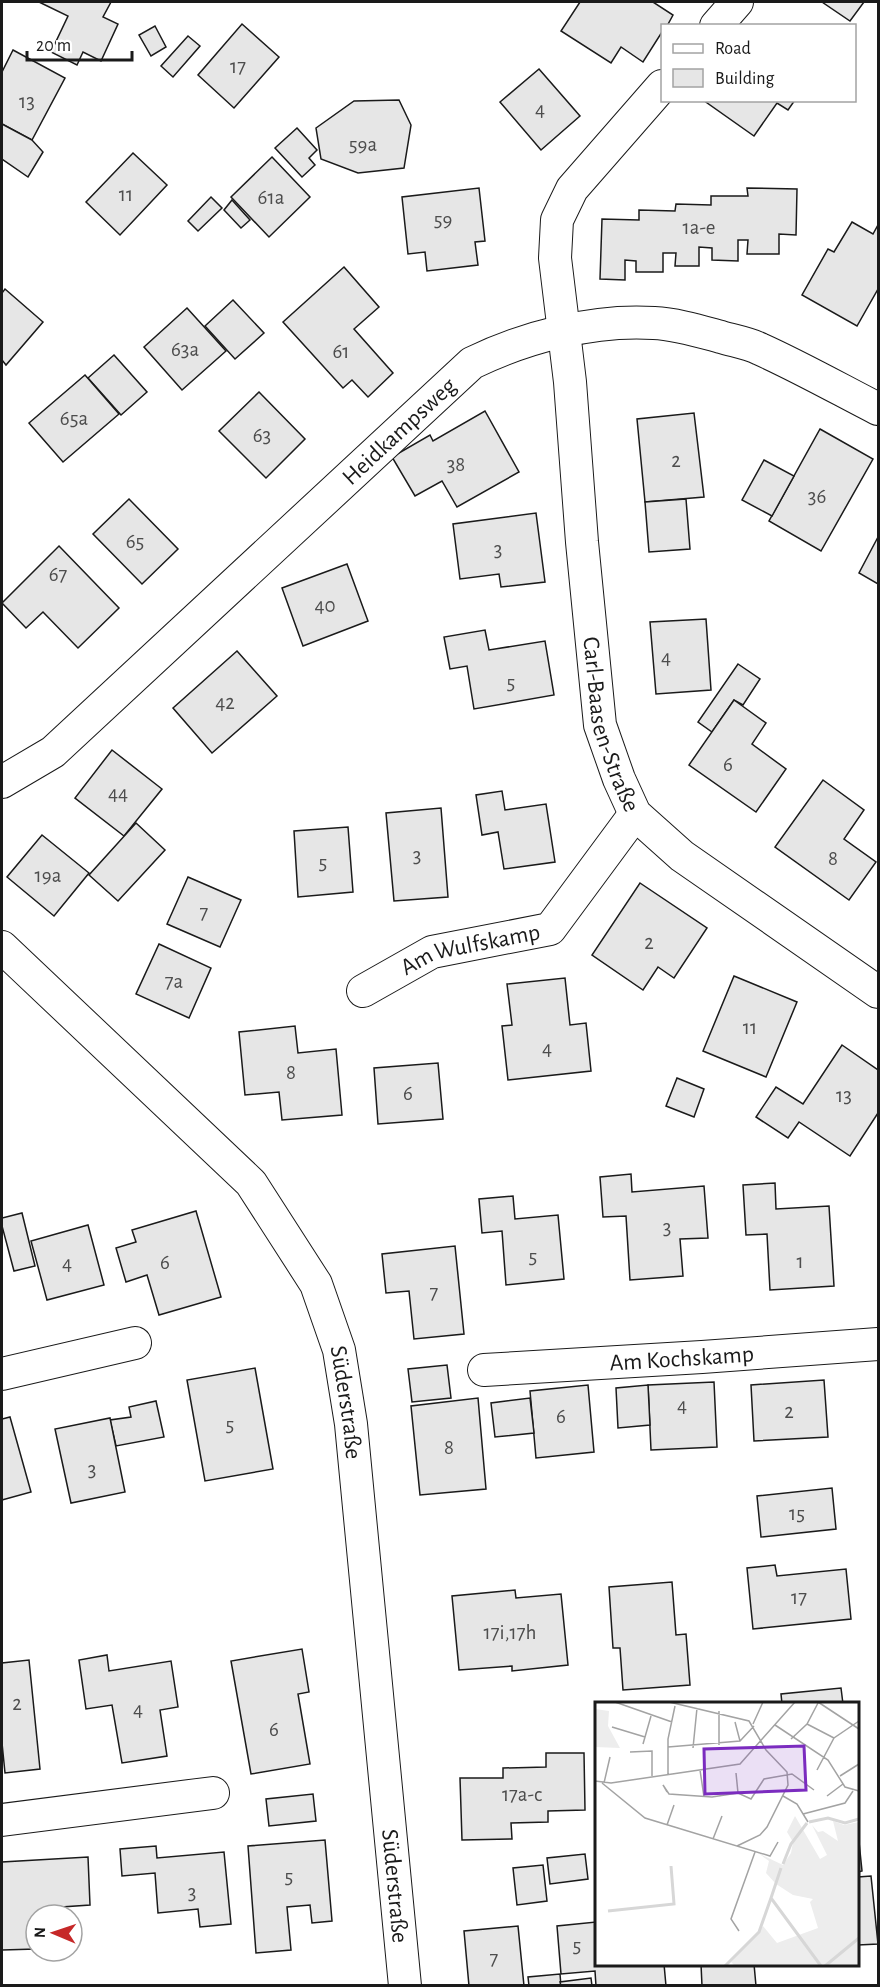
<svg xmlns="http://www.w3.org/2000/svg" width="880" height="1987" font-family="'Alegreya Sans',sans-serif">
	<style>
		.building { fill: #e6e6e6; stroke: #1a1a1a; stroke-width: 1.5 }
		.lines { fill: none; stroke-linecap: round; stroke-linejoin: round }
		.street-casing { stroke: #1a1a1a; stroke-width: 34 }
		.street { stroke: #fff; stroke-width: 32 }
		.labels { text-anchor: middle; stroke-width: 4.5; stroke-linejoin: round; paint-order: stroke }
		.number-label { font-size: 21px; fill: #4d4d4d }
		.street-label { font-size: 24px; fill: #1a1a1a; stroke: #fff }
		.inset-river { fill: none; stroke: #d7d7d7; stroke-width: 3 }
		.inset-road { fill: none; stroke: #a3a3a3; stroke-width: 1.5 }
		.view { fill: #7b2cbf; fill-opacity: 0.15; stroke: #7b2cbf; stroke-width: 3 }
		.inset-edge { fill: none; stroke: #1a1a1a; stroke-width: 3 }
	</style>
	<rect width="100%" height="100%" fill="#fff"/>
	<g class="building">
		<polygon points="39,2 111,2 103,17 118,24 101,61 83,52 77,65 51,52 68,16"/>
		<polygon points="580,2 653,2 673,15 667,26 662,26 662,32 643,62 621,47 611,63 561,31"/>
		<polygon points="822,2 864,2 850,21"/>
		<polygon points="242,24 279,57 234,108 198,75"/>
		<polygon points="155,26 166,47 151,56 139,35"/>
		<polygon points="188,36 200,46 173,77 161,66"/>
		<polygon points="13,50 65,78 32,140 2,124 2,72"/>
		<polygon points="539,69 580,116 541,150 500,102"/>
		<polygon points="399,100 411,125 404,168 358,173 321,159 316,128 354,101"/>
		<polygon points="703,100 795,100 788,110 777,103 754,136"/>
		<polygon points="2,124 32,140 43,152 28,177 2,159"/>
		<polygon points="297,128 317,150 309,158 315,165 302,177 275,148"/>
		<polygon points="133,153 167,185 120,235 86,202"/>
		<polygon points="272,157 310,197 269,237 231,197"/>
		<polygon points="479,188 485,241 475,242 478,265 427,271 425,252 408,254 402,197"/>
		<polygon points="747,188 797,189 796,235 779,234 779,254 747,254 748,240 738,240 738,261 712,260 712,248 699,247 699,266 675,266 676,253 663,253 663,272 636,272 636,261 625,260 625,280 600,279 602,219 639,220 639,210 675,211 676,204 711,205 711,196 748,196"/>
		<polygon points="211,197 222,208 198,231 188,221"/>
		<polygon points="232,200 250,220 241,228 224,210"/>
		<polygon points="852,222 873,234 878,225 878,289 857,326 802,295 828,249 834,252"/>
		<polygon points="344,267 379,307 354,329 393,373 368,397 352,380 343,388 283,322"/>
		<polygon points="5,289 43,322 6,365 2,360 2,293"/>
		<polygon points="233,300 264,333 235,359 205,326"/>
		<polygon points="187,308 226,351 182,390 144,347"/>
		<polygon points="114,355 147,392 121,415 88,378"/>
		<polygon points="85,375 119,414 63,462 29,423"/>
		<polygon points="259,392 305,439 266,478 219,431"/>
		<polygon points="485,411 519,472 457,507 442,481 415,496 392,457 430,435 433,441"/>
		<polygon points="694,413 704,497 645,502 637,419"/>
		<polygon points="820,429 873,459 821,551 769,521"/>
		<polygon points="764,460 794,476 772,516 742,500"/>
		<polygon points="129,499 178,549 142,584 93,534"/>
		<polygon points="686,499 690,549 649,552 645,502"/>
		<polygon points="536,513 545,582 501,587 499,574 460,579 453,524"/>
		<polygon points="878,537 878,584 859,573"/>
		<polygon points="59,546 119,608 78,648 43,612 26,628 2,603"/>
		<polygon points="347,564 368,621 303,646 282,588"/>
		<polygon points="706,619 711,690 656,694 650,622"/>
		<polygon points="485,630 489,650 545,641 554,695 474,709 467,666 450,669 444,637"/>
		<polygon points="237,651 277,696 212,753 173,708"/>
		<polygon points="738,664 760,679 743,705 734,700 712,732 698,722"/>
		<polygon points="734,700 766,723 752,744 786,769 756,812 689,765"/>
		<polygon points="112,750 162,789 124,836 75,798"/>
		<polygon points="823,780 864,810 844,839 876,862 849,900 775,847"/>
		<polygon points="502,791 505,810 546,804 555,862 504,869 498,832 482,835 476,795"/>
		<polygon points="441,808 448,897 394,901 386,813"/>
		<polygon points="136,823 165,850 118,901 89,875"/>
		<polygon points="348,827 353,892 298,897 294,831"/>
		<polygon points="42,835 89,873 54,916 7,877"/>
		<polygon points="188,877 241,900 220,947 167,924"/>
		<polygon points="640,883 707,928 674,978 658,967 643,990 592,955"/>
		<polygon points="159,944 211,968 189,1018 136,994"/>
		<polygon points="734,976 797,1002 766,1077 703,1051"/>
		<polygon points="565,978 570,1025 586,1023 591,1071 508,1080 502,1026 512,1025 507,984"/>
		<polygon points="295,1026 298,1053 336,1049 342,1115 282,1120 279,1092 245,1095 239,1032"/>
		<polygon points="842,1045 878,1070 878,1113 850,1156 799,1122 788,1138 756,1117 776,1087 803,1104"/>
		<polygon points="438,1063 443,1119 378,1124 374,1068"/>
		<polygon points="677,1078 704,1089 694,1117 666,1106"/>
		<polygon points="631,1174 632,1192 704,1186 708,1238 680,1239 683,1276 630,1280 626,1216 603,1217 600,1177"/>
		<polygon points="775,1183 776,1209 829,1206 834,1286 770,1290 767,1234 746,1235 743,1185"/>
		<polygon points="513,1196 515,1219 558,1215 564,1279 506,1285 502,1231 482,1233 479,1199"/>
		<polygon points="196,1211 221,1297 159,1315 147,1275 126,1282 116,1248 136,1242 132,1230"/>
		<polygon points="22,1213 35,1266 14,1271 2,1226 2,1218"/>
		<polygon points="88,1225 104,1285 47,1300 31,1241"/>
		<polygon points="455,1246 464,1334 414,1339 409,1291 386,1293 382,1254"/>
		<polygon points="447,1365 451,1398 412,1402 408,1369"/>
		<polygon points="255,1368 273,1469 205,1481 187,1380"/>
		<polygon points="824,1380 828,1437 754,1441 751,1385"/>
		<polygon points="714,1382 717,1447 651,1450 648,1385"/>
		<polygon points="588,1385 594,1452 536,1458 530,1391"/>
		<polygon points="648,1385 650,1425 618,1428 616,1388"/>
		<polygon points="478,1398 486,1489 420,1495 411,1406"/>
		<polygon points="530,1398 534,1433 495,1437 491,1403"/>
		<polygon points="156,1401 164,1437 116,1446 110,1420 131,1417 129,1407"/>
		<polygon points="10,1417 31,1492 2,1500 2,1419"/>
		<polygon points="110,1418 125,1492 71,1503 55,1429"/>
		<polygon points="832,1488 836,1529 761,1537 757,1496"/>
		<polygon points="775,1565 777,1576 846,1569 851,1619 753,1629 747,1568"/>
		<polygon points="672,1582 676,1635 686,1634 690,1685 623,1690 620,1648 613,1648 609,1587"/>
		<polygon points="515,1590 516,1598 561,1594 568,1665 512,1671 512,1666 459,1670 452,1596"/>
		<polygon points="302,1649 309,1692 298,1694 310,1764 251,1774 231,1661"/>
		<polygon points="107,1655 109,1671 171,1661 178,1707 160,1710 167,1756 122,1763 112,1705 86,1709 79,1660"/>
		<polygon points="29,1660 40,1769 5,1773 2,1743 2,1663"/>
		<polygon points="841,1688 843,1704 782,1704 781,1694"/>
		<polygon points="546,1753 584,1753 585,1810 548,1811 548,1822 511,1823 512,1839 462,1840 460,1778 503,1778 503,1768 546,1767"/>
		<polygon points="313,1794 316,1821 269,1826 266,1799"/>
		<polygon points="858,1832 862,1871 858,1872"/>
		<polygon points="325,1840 332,1921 312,1923 310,1905 287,1907 291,1950 256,1953 248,1846"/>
		<polygon points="156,1846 157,1858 224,1852 231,1924 200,1927 198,1909 158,1913 155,1873 122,1876 120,1849"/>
		<polygon points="585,1854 588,1879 550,1884 547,1858"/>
		<polygon points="88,1857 90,1905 47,1908 47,1915 36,1915 36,1949 2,1950 2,1862"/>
		<polygon points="543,1865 547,1901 517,1905 513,1868"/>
		<polygon points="871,1876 878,1944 858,1945 858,1877"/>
		<polygon points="596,1922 596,1964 664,1964 666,1986 596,1986 595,1971 561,1974 557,1926"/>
		<polygon points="518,1926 524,1986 469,1986 464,1931"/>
		<polygon points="701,1964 754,1964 756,1986 702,1986"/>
		<polygon points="560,1974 561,1986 529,1986 528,1977"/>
		<polygon points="591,1978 592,1986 561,1986 560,1982"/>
	</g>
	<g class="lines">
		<g class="street-casing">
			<g id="street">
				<polyline points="716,26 737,2"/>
				<path id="s1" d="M662,86L572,189L557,220L555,258L570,382L582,542L600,725L619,779L635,814L682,856L878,992"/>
				<path id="s2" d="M2,782L53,752L472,363C526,337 593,319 654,323C676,324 699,331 721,337C734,341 748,343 760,349C800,367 839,389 878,409"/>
				<path id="s3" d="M2,947L251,1183L316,1284L339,1350L351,1424L405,1986"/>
				<path id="s4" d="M363,991L432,952L550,929L635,814"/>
				<path id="s5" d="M484,1370L702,1357L878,1344"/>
				<polyline points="2,1374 135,1343"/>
				<polyline points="2,1820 213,1793"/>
			</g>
		</g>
		<use href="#street" class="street"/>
	</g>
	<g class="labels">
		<g class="number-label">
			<text x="238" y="73">17</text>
			<text x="27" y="108">13</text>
			<text x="540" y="116">4</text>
			<text x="363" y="151">59a</text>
			<text x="126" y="201">11</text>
			<text x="271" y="204">61a</text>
			<text x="443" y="226">59</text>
			<text x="699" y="234">1a-e</text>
			<text x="185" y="356">63a</text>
			<text x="341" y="358">61</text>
			<text x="74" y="425">65a</text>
			<text x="262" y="442">63</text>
			<text x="676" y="467">2</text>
			<text x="456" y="471">38</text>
			<text x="817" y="503">36</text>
			<text x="135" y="548">65</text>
			<text x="498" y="556">3</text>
			<text x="58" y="581">67</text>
			<text x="325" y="612">40</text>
			<text x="666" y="664">4</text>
			<text x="511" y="689">5</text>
			<text x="225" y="709">42</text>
			<text x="728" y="771">6</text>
			<text x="118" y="800">44</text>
			<text x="417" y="862">3</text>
			<text x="833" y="865">8</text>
			<text x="323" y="869">5</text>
			<text x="48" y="882">19a</text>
			<text x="204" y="919">7</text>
			<text x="649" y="949">2</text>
			<text x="174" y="988">7a</text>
			<text x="750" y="1034">11</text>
			<text x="547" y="1055">4</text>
			<text x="291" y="1079">8</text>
			<text x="408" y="1100">6</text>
			<text x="844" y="1102">13</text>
			<text x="667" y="1234">3</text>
			<text x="533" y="1263">5</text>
			<text x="800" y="1268">1</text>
			<text x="165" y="1269">6</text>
			<text x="67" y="1270">4</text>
			<text x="434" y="1299">7</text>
			<text x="682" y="1412">4</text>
			<text x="789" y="1418">2</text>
			<text x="561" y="1423">6</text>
			<text x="230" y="1431">5</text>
			<text x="449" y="1454">8</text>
			<text x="92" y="1476">3</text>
			<text x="797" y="1520">15</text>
			<text x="799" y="1604">17</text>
			<text x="510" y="1639">17i,17h</text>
			<text x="17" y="1710">2</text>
			<text x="138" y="1716">4</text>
			<text x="274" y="1736">6</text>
			<text x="522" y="1801">17a-c</text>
			<text x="289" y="1883">5</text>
			<text x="192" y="1899">3</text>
			<text x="577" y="1952">5</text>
			<text x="494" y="1965">7</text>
		</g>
		<g class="street-label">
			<text dy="8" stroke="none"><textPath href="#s2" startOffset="531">Heidkampsweg</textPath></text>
			<text dy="8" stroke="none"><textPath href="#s1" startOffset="680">Carl-Baasen-Straße</textPath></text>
			<text dy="8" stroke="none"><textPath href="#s4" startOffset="117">Am Wulfskamp</textPath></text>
			<text dy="8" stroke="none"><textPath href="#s5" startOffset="198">Am Kochskamp</textPath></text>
			<text dy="8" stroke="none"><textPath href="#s3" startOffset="586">Süderstraße</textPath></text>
			<text dy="8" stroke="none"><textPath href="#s3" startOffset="1072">Süderstraße</textPath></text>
		</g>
	</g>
	<g transform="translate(595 1702)">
		<rect width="264" height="264" fill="#fff"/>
		<path d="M0,7L14,9L13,24L25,46L0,45ZM200,114L225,157L232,153L217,123L223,130L228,129L243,139L238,119L249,123L264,120V264H140L136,260L168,224L182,241L223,226L215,200L218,197L198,193L181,182L171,171L174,159L163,151L188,163L196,151L198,140L192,130Z" fill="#ededed"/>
		<path class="inset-river" d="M214,120L233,116L250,121L264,117M188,162L196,142L212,121M176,196L186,166M13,209L79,202L76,164M130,264L164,230L176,196L226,264M230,264L264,236"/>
		<path class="inset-road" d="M20,0L77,20M74,0L154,19L171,48L192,70L193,83L172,125L165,133L142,144M223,0L264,27M140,20L145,39M158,22L168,0M212,22L239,36M180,23L233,58L250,85L264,89M17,25L50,35M196,37L212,22L223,1M48,42L56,14M124,43V9M73,45L145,39L159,24M98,46L102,6M35,50L57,49V74M105,68L109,95M222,68L239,36L264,19M141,71L143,91M73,73V37L80,4M245,74L264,62M0,79L16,81L145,62L200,0M7,81L50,116L175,154L183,140M9,81L15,55M72,90L68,83L74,92L117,95L143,91L156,97L169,77L197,72L219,88M188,94L202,102L213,120M232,94L248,82M208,112L250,101L258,89M72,123L79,103M118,137L127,114M144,229L136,217L160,150"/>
		<path class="view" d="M209,44L211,88L110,92L109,47Z"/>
		<rect width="264" height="264" class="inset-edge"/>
	</g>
	<rect width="880" height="1987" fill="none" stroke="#1a1a1a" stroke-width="6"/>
	<rect x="661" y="24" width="195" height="78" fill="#ffffff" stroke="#a3a3a3" stroke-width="1.5"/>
	<rect x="673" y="44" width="30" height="9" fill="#ffffff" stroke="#a3a3a3" stroke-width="1.5"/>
	<text x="715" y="54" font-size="18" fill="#1a1a1a">Road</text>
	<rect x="673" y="69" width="30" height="18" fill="#e6e6e6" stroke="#a3a3a3" stroke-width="1.5"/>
	<text x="715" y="84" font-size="18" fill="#1a1a1a">Building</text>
	<g transform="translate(54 1933) rotate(272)"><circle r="28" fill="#ffffff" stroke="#a3a3a3" stroke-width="1.5"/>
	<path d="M0-4.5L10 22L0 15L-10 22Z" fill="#c62828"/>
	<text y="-9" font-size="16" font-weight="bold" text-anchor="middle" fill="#1a1a1a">N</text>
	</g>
	<path d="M27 51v9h105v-9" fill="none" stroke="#1a1a1a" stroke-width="3"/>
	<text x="36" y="51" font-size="18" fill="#1a1a1a" stroke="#ffffff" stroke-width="4.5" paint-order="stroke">20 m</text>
</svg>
